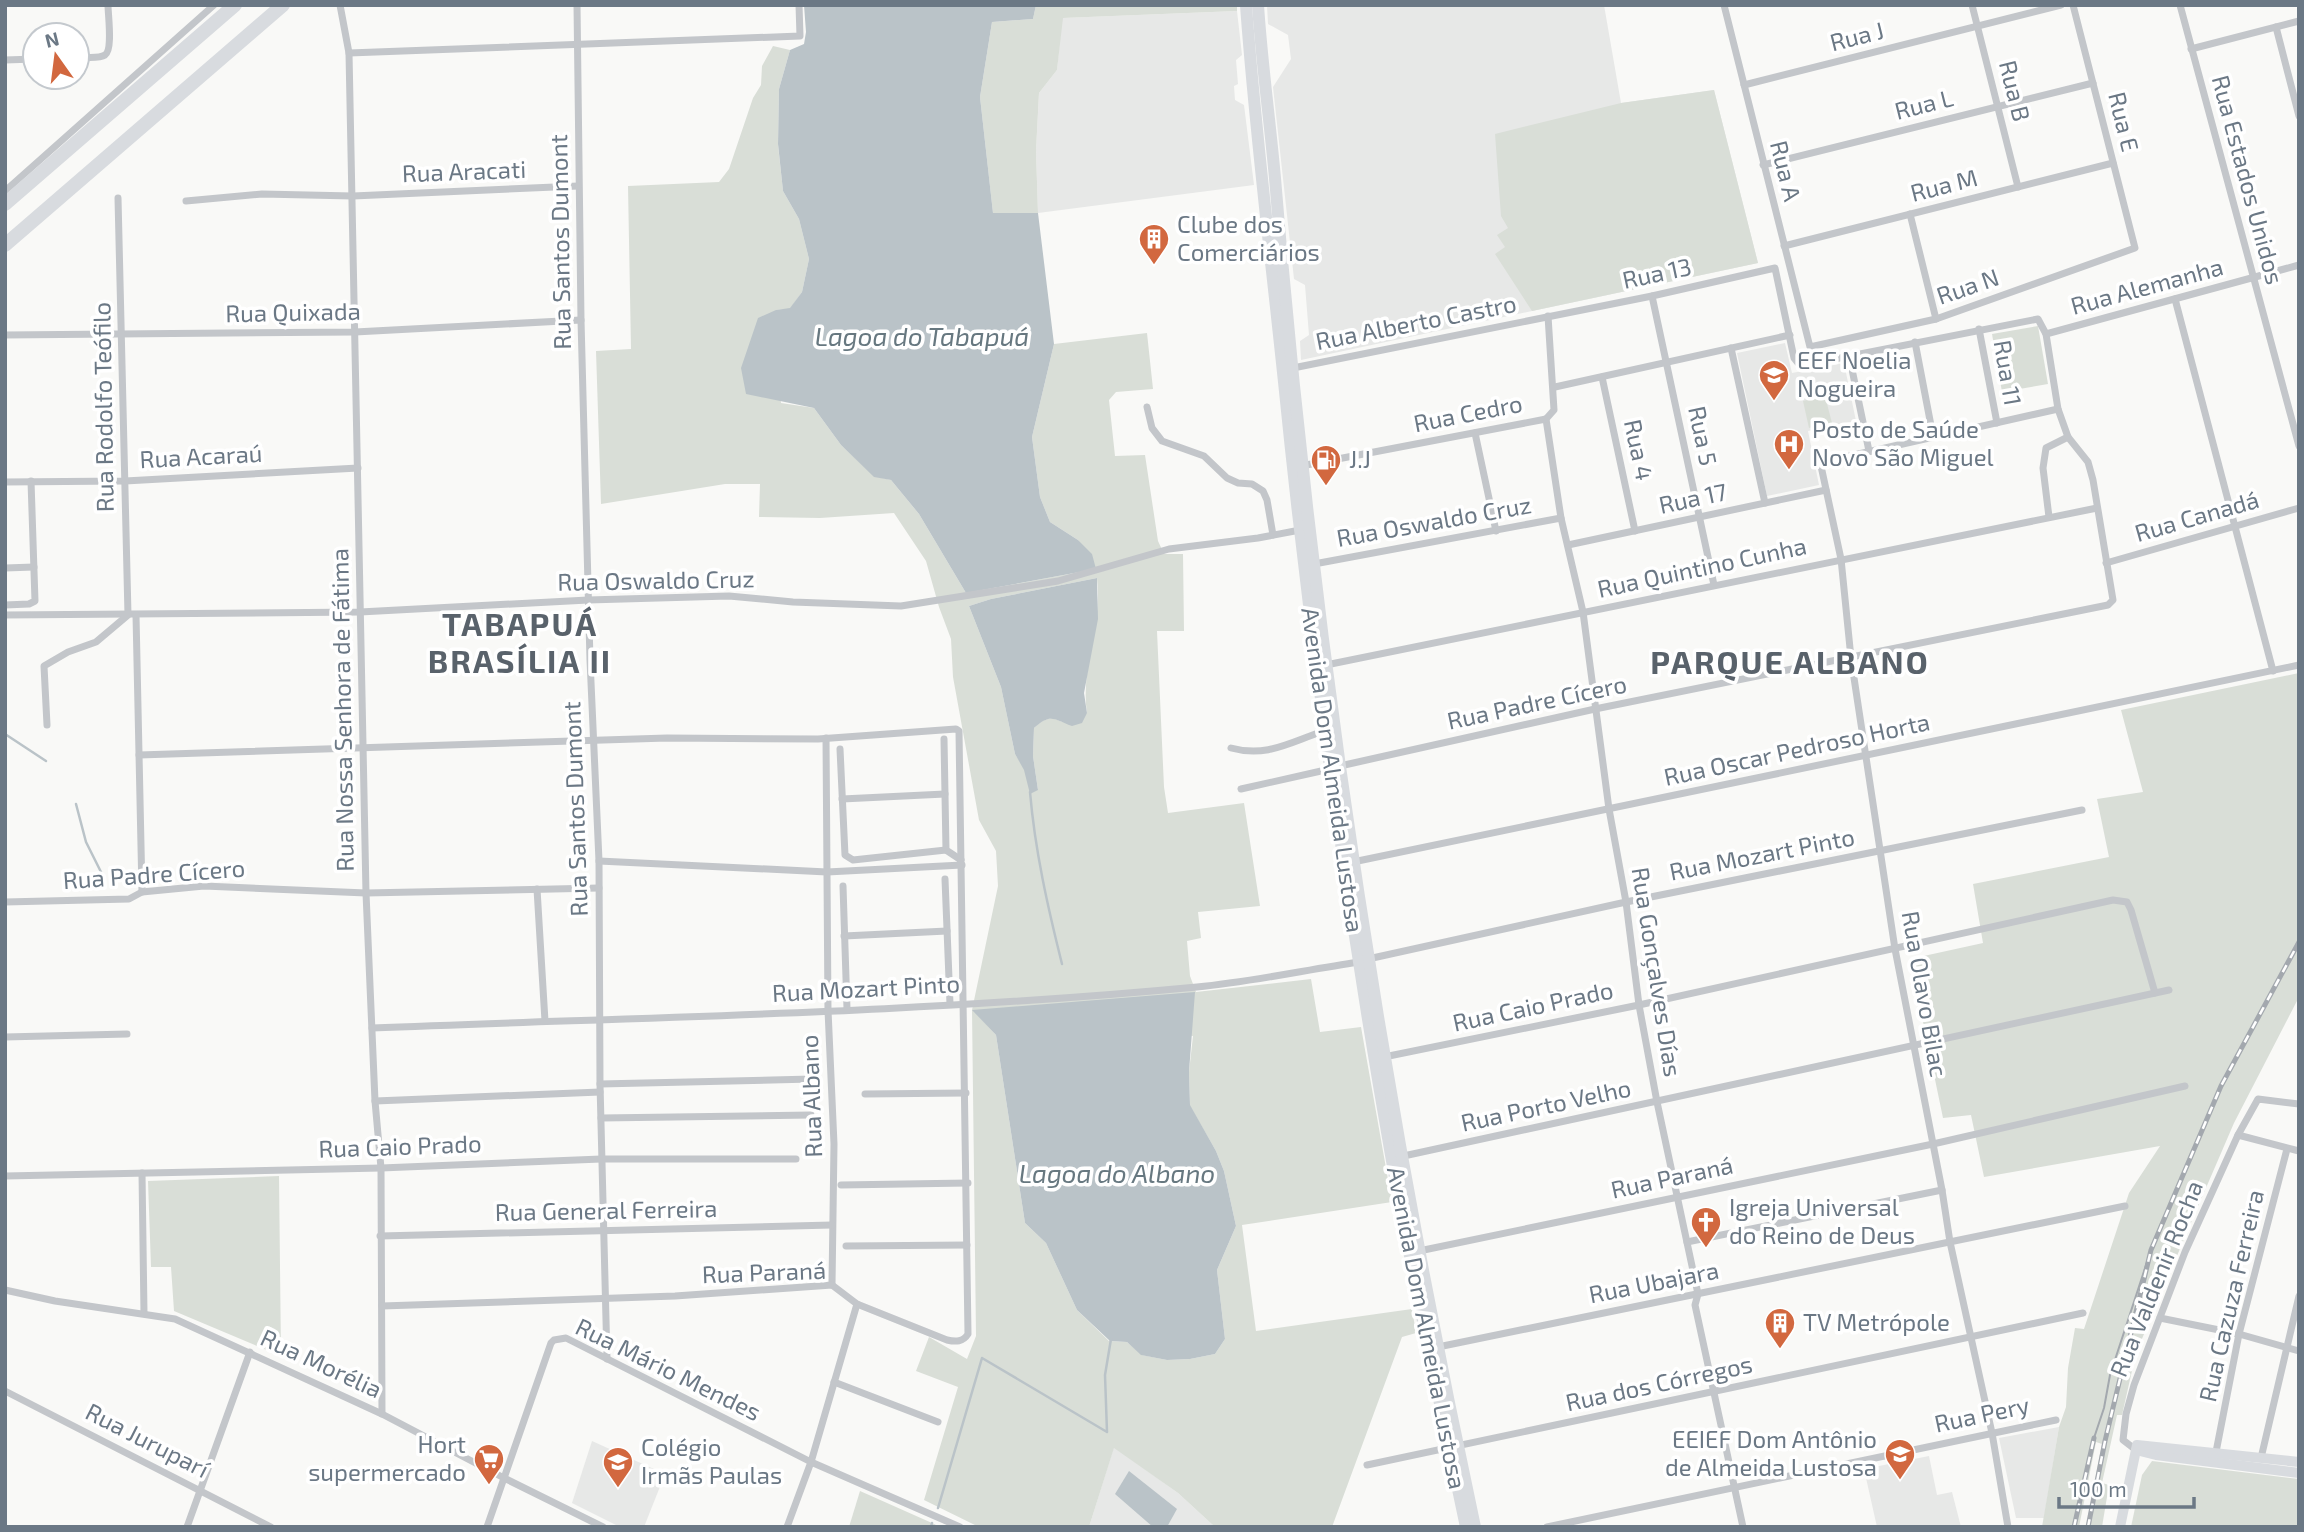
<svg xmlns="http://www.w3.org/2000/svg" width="2304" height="1532" font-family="'Exo 2',sans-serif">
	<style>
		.built { fill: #e7e8e7 }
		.green { fill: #d9ded7; fill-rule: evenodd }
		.water { fill: #bac3c8 }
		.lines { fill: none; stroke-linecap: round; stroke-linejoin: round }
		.stream { stroke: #bac3c8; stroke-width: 2.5 }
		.street { stroke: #c3c6ca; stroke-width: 7 }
		.secondary { stroke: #d8dbdf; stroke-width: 10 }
		.primary { stroke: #d8dbdf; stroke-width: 12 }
		.highway { stroke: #d8dbdf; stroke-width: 14 }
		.tram { stroke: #a3a8ae; stroke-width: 2 }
		.rail-casing { stroke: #a3a8ae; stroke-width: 5 }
		.rail { stroke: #fff; stroke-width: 2.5; stroke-dasharray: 8; stroke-linecap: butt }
		.labels { text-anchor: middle; stroke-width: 7; stroke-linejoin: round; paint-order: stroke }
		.street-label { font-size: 24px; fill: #6b7885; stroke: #fff }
		.poi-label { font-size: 24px; fill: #6b7885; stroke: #fff; text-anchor: start }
		.water-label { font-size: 26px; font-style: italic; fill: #677880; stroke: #fff }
		.district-label { font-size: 32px; font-weight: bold; letter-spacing: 2px; fill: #59626b; stroke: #fff }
	</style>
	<rect width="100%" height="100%" fill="#f9f9f7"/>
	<g class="built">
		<polygon points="1267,5 1604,5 1621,103 1714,90 1758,263 1301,360 1300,341 1309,335 1305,285 1294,279 1273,87 1291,59 1288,35 1268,24"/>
		<polygon points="1237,11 1242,55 1236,60 1238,84 1234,86 1235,100 1244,105 1254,185 1038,213 1036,151 1039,93 1057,70 1062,18"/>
		<polygon points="1785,343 1792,373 1844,363 1856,421 1808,431 1819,485 1767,496 1737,353"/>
		<polygon points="2059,1427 2044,1518 2016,1518 1999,1438"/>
		<polygon points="592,1441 665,1474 644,1527 620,1527 572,1503"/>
		<polygon points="1114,1447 1178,1493 1215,1527 1089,1527"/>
		<polygon points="1929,1456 1937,1495 1952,1492 1961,1527 1877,1527 1864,1469"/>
	</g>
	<g class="green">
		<polygon points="1036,5 1237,5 1237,11 1063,18 1057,70 1039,93 1036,151 1038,213 993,213 980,97 992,22 1033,19"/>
		<path d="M773,46L790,50L779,89L778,145L783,191L799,219L809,259L802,292L790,309L776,310L781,403L814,408L841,445L874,476L891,480L919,514L966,593L1096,569L1078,540L1050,522L1040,497L1032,437L1054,344L1147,333L1153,389L1116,392L1109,400L1115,456L1145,455L1158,541L1164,554H1183L1184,631H1157L1164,787L1168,813L1244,803L1260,906L1198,912L1201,938L1187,941L1190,976L1196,992L1311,979L1320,1032L1361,1027L1392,1202L1242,1225L1256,1331L1412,1309L1416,1333L1402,1337L1332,1527H1215L1178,1493L1114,1448L1089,1527H979L924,1500L958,1387L916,1371L929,1337L967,1359L976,1336L972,1010L998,886L996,851L979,820L953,677L951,639L939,607L926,561L894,513L820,518L759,517L760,484H725L601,504L596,351L631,349L628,186L719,182L729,169L753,98L761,85L762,66ZM1097,578C1103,624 1080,668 1087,713L1062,722C1050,715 1044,719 1034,728L1033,756L1038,790L1015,754L1001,687L969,606L991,599ZM973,1010L1193,1036L1189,1072L1190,1106L1216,1151L1224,1171L1236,1226L1217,1270L1225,1339L1215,1354L1190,1359L1167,1360L1142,1355L1127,1342L1109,1341L1077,1310L1046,1243L1025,1223L996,1035Z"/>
		<polygon points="1714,90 1758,263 1532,311 1495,254 1505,247 1497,235 1508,228 1501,216 1495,134 1621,103"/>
		<polygon points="2038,326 2048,384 2002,392 1992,334"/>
		<polygon points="1825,396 1832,423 1809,428 1803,401"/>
		<polygon points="2299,673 2299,997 2234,1123 2190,1225 2136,1353 2122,1415 2117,1415 2102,1483 2109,1485 2102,1527 2086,1527 2102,1444 2096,1442 2079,1527 2042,1527 2059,1427 2066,1407 2068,1368 2075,1328 2084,1329 2129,1193 2160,1146 1984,1177 1971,1115 1943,1118 1910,959 1983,943 1973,884 2109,857 2097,799 2143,792 2121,710"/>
		<polygon points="279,1176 281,1356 174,1311 171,1267 151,1267 148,1181"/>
		<polygon points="2152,1461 2299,1479 2299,1527 2131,1527 2142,1475"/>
		<polygon points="860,1491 932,1523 940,1527 849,1527"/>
	</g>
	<g class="water">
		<polygon points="804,5 1036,5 1033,19 992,22 980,97 993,213 1038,213 1054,344 1032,437 1040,497 1050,522 1078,540 1092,554 1096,569 966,593 919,514 891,480 874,477 841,445 814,408 746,394 741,368 758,318 776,310 790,308 802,292 809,259 799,219 783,191 778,144 779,89 790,50 804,44 806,32"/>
		<path d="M1097,578L1098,619L1084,693L1087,713L1082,723L1072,726C1053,719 1051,713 1034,728L1033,756L1038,790L1030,794L1024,770L1015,754L1001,687L969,606L991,599Z"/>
		<polygon points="1195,992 1189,1072 1190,1105 1216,1151 1224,1171 1236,1226 1217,1270 1225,1339 1215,1354 1190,1359 1167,1360 1141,1355 1127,1342 1110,1341 1077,1310 1046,1243 1025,1223 996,1035 972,1010"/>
		<polygon points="1129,1471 1177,1509 1167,1527 1153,1527 1115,1494"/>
	</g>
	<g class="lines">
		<g class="stream">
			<polyline points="5,734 46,761"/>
			<path d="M1030,792C1035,851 1048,908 1062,964"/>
			<polyline points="76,804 86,842 101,872"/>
			<polyline points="938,1508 982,1358 1107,1432 1105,1375 1111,1339"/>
			<polyline points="931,1527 932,1523"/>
		</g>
		<g class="street">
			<polyline points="340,5 349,53 366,893 375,1101 381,1168 382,1414"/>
			<polyline points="577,5 581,320 590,660 599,861 600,1084 607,1359"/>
			<polyline points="1724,5 1810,347 1936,319 2135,248 2073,5"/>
			<polyline points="1972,5 2018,187"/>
			<polyline points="2180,5 2299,446"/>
			<polyline points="2276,27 2299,116"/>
			<polyline points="2191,49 2299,21"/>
			<polyline points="349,53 800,36 799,5"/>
			<path d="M77,57C84,57 99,59 105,55C113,50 108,15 108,5"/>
			<polyline points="5,60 35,59"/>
			<polyline points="1744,85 2061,5"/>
			<polyline points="1763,165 2093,83"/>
			<polyline points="5,191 214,5"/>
			<polyline points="186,201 262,194 353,196 578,186"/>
			<polyline points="1910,214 1936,319"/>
			<polyline points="1784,246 2113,163"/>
			<polyline points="1652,296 1714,585"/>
			<polyline points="2175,299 2273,671"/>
			<polyline points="1979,329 1997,423"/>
			<polyline points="2046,334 2299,265"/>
			<polyline points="5,335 355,332 581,320"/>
			<polyline points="1915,342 1933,436"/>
			<polyline points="1731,348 1765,503"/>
			<polyline points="1849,355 1869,451"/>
			<polyline points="1293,368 1652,296 1775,268 1794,358 1798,363 1804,365 2038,319 2046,334 2058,409 2068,437 2088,462 2093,480 2113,600 2108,605 1595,709 1340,766"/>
			<polyline points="1602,377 1635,531"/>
			<polyline points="1555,387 1790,335"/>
			<polyline points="1147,407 1152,428 1162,441 1204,456 1227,478 1238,483 1252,484 1263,491 1267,500 1273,535"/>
			<polyline points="1546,419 1561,518 1583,612 1609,809 1626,902 1639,1005 1657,1102 1698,1294 1695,1305 1743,1527"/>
			<polyline points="1475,433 1496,531"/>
			<polyline points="1301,466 1546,419 1554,410 1548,316"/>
			<polyline points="5,482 125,481 358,468"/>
			<polyline points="2049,517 2043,468 2046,448 2068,437"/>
			<polyline points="1568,545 1826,490"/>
			<polyline points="2106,563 2299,508"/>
			<polyline points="1314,564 1561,518"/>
			<polyline points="5,568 34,567"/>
			<polyline points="5,605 29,604 35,601 31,481"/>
			<polyline points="5,615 360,612 588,600 729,596 793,602 901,606 1058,581 1169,549 1258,538 1300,530"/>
			<polyline points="136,615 142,892"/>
			<polyline points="1326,665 2097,508"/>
			<polyline points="47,725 44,666 68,652 96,642 128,615 118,198"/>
			<polyline points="826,738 828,1010 834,1144 832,1285"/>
			<polyline points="944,739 946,850 961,860"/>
			<path d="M1231,748C1267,758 1290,742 1324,731"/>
			<polyline points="840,749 845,855 853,860 946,850"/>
			<path d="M139,755L667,738L818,739L956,729L959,731L968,1334C963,1342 956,1342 947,1340L857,1304L832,1285L675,1296L382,1306"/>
			<polyline points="1241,789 1330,769"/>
			<polyline points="842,799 945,794"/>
			<polyline points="599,861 827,872 962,865"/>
			<polyline points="1353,862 2299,665"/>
			<polyline points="945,879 950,1004"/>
			<polyline points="843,886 847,1009"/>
			<polyline points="537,889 545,1021"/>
			<polyline points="5,902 129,899 142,892 204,886 366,893 599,888"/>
			<polyline points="844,936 947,931"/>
			<polyline points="1368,959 1626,902 2082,810"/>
			<path d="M372,1028C647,1017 923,1013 1197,987C1251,982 1305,970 1359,962"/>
			<polyline points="5,1037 127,1034"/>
			<polyline points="1384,1057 1639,1005 2113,900 2127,902 2131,910 2155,993"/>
			<polyline points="600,1084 812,1079"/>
			<polyline points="865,1094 966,1093"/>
			<polyline points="375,1101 600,1092"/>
			<polyline points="601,1118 811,1115"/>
			<polyline points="2238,1135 2299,1151"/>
			<polyline points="1399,1157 2169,990"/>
			<polyline points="142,1173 144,1313"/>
			<polyline points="5,1176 381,1168 601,1159 796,1159"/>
			<polyline points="841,1185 968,1183"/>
			<polyline points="380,1236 832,1225"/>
			<polyline points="1687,1242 1942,1190"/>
			<polyline points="846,1246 967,1245"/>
			<polyline points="1419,1251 1933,1144 2185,1086"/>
			<polyline points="5,1290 55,1301 175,1319 382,1414 504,1478 603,1527"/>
			<polyline points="2160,1318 2239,1334 2299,1351"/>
			<polyline points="1438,1347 2125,1206"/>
			<polyline points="834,1382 938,1422"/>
			<polyline points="5,1391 271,1527"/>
			<polyline points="2136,1450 2123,1440 2126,1414 2134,1385 2185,1252 2238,1135 2258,1099 2299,1104"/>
			<polyline points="2216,1452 2239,1334 2287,1149"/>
			<polyline points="2261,1458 2299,1296"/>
			<polyline points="1367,1465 2083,1313"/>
			<polyline points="187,1527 250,1352"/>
			<polyline points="487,1527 551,1343 554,1340 566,1338 811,1462 960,1527"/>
			<polyline points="787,1527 811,1462 857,1304"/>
			<polyline points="1547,1527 2056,1420"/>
			<polyline points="2008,1527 1992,1433 1950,1242 1942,1190 1895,949 1851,658 1841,559 1821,466 1823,462 2058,409"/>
		</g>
		<g class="secondary">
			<polyline points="2136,1450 2156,1455 2299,1473"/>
			<polyline points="2120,1527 2137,1445 2299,1462"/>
		</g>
		<g class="primary">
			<path d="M1246,5C1255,131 1271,257 1284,382C1310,641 1346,899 1391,1155C1413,1280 1440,1403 1466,1527"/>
			<path d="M1258,5C1262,67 1271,128 1276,190C1313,640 1380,1086 1475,1527"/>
		</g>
		<g class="highway">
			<polyline points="5,204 235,5"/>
			<polyline points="5,245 283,5"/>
		</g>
		<polyline class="tram" points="2094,1438 2104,1408 2110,1375 2151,1250"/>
		<g class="rail-casing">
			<g id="rail">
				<polyline points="2074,1527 2094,1438"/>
				<polyline points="2088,1527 2105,1441 2151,1250 2221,1086 2299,942"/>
			</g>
		</g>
		<use href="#rail" class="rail"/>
	</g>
	<defs>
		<g id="building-pin" transform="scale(1.575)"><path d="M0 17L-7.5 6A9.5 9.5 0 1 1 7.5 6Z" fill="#d2683f" stroke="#fff"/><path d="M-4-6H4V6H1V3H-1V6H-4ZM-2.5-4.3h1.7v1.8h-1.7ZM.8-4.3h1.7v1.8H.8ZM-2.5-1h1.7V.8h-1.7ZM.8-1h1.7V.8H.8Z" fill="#fff"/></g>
		<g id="school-pin" transform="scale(1.575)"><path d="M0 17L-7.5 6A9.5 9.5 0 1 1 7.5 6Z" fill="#d2683f" stroke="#fff"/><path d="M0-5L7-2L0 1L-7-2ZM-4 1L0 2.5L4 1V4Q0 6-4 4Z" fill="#fff"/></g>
		<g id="hospital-pin" transform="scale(1.575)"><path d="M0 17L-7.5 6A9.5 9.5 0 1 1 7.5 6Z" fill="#d2683f" stroke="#fff"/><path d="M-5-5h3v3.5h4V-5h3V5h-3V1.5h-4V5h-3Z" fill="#fff"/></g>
		<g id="fuel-pin" transform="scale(1.575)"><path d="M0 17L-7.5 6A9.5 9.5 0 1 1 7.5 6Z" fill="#d2683f" stroke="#fff"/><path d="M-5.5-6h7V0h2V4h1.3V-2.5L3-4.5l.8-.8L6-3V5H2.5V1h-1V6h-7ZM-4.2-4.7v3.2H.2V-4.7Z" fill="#fff"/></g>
		<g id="church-pin" transform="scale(1.575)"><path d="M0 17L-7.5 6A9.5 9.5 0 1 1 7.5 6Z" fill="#d2683f" stroke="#fff"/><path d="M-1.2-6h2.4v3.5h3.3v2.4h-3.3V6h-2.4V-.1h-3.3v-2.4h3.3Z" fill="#fff"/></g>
		<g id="supermarket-pin" transform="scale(1.575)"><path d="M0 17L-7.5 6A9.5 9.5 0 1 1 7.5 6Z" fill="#d2683f" stroke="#fff"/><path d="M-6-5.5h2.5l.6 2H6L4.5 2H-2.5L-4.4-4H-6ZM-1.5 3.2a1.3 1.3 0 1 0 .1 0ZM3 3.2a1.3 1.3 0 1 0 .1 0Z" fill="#fff"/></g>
	</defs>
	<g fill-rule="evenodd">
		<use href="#building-pin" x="1154" y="239"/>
		<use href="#school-pin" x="1774" y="375"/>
		<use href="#hospital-pin" x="1789" y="444"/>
		<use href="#fuel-pin" x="1326" y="460"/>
		<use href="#church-pin" x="1706" y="1222"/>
		<use href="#building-pin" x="1780" y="1323"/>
		<use href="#school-pin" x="1900" y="1454"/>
		<use href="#supermarket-pin" x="489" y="1459"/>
		<use href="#school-pin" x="618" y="1462"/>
	</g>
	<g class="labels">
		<g class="street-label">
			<text transform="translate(1857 37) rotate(-14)" y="8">Rua J</text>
			<text transform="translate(2014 91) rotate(76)" y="8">Rua B</text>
			<text transform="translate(1924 105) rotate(-14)" y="8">Rua L</text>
			<text transform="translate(2123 122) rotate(76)" y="8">Rua E</text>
			<text transform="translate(1785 171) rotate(76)" y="8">Rua A</text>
			<text transform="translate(464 172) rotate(-2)" y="8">Rua Aracati</text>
			<text transform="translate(2247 180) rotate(75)" y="8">Rua Estados Unidos</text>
			<text transform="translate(1944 186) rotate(-14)" y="8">Rua M</text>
			<text transform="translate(561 242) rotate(-91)" y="8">Rua Santos Dumont</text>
			<text transform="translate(1657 274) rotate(-12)" y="8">Rua 13</text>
			<text transform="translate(1968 287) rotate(-19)" y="8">Rua N</text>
			<text transform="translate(2147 287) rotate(-15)" y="8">Rua Alemanha</text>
			<text transform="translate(293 313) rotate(-1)" y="8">Rua Quixada</text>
			<text transform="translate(1416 323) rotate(-11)" y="8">Rua Alberto Castro</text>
			<text transform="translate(2007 373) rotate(80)" y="8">Rua 11</text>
			<text transform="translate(104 407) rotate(-91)" y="8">Rua Rodolfo Teófilo</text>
			<text transform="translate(1468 414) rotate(-11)" y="8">Rua Cedro</text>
			<text transform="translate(1702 436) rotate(78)" y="8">Rua 5</text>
			<text transform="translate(1638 450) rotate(78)" y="8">Rua 4</text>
			<text transform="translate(201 457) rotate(-3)" y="8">Rua Acaraú</text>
			<text transform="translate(1693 499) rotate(-12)" y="8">Rua 17</text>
			<text transform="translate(2197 517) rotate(-16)" y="8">Rua Canadá</text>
			<text transform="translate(1434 522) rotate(-10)" y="8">Rua Oswaldo Cruz</text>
			<text transform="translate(1702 568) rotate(-12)" y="8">Rua Quintino Cunha</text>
			<text transform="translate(656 581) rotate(-1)" y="8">Rua Oswaldo Cruz</text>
			<text transform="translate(1537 703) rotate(-12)" y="8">Rua Padre Cícero</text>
			<text transform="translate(343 710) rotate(-91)" y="8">Rua Nossa Senhora de Fátima</text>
			<text transform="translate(1797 750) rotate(-12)" y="8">Rua Oscar Pedroso Horta</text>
			<text transform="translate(1332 770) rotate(82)" y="8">Avenida Dom Almeida Lustosa</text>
			<text transform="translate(576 809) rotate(-92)" y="8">Rua Santos Dumont</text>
			<text transform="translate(1762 855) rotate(-11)" y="8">Rua Mozart Pinto</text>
			<text transform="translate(154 875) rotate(-4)" y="8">Rua Padre Cícero</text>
			<text transform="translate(1656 972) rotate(81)" y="8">Rua Gonçalves Días</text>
			<text transform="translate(866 989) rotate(-3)" y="8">Rua Mozart Pinto</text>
			<text transform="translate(1924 994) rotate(80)" y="8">Rua Olavo Bilac</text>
			<text transform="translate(1533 1007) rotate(-12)" y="8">Rua Caio Prado</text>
			<text transform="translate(812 1096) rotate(-92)" y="8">Rua Albano</text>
			<text transform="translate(1546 1106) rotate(-12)" y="8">Rua Porto Velho</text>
			<text transform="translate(400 1147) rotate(-2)" y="8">Rua Caio Prado</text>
			<text transform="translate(1672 1178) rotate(-12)" y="8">Rua Paraná</text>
			<text transform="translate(606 1211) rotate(-1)" y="8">Rua General Ferreira</text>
			<text transform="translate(764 1273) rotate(-2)" y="8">Rua Paraná</text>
			<text transform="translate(2157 1279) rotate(-68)" y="8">Rua Valdenir Rocha</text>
			<text transform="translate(1654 1283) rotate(-11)" y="8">Rua Ubajara</text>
			<text transform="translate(2232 1296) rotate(-77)" y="8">Rua Cazuza Ferreira</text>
			<text transform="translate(1426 1328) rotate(79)" y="8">Avenida Dom Almeida Lustosa</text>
			<text transform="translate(321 1364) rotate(25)" y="8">Rua Morélia</text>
			<text transform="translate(668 1370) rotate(26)" y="8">Rua Mário Mendes</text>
			<text transform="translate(1659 1384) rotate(-12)" y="8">Rua dos Córregos</text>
			<text transform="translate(1982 1415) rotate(-12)" y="8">Rua Pery</text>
			<text transform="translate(147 1441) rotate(27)" y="8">Rua Juruparí</text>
		</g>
		<g class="poi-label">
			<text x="1177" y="233">Clube dos<tspan x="1177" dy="28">Comerciários</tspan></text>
			<text x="1797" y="369">EEF Noelia<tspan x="1797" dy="28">Nogueira</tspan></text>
			<text x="1812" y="438">Posto de Saúde<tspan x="1812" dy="28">Novo São Miguel</tspan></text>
			<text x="1349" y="468">J.J</text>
			<text x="1729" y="1216">Igreja Universal<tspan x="1729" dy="28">do Reino de Deus</tspan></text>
			<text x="1803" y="1331">TV Metrópole</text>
			<text x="1877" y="1448" text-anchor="end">EEIEF Dom Antônio<tspan x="1877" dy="28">de Almeida Lustosa</tspan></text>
			<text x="466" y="1453" text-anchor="end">Hort<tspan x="466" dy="28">supermercado</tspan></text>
			<text x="641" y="1456">Colégio<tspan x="641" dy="28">Irmãs Paulas</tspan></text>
		</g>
		<g class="water-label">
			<text x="922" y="346">Lagoa do Tabapuá</text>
			<text x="1117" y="1183">Lagoa do Albano</text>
		</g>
		<g class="district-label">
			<text x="520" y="636">TABAPUÁ<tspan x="520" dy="37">BRASÍLIA II</tspan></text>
			<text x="1790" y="674">PARQUE ALBANO</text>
		</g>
	</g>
	<rect width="2304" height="1532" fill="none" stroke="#6b7885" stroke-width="14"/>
	<g transform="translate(56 56) rotate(346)"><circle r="33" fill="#ffffff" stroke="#c4c9ce" stroke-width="2"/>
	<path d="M0-5L12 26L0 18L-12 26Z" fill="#d2683f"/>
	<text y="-10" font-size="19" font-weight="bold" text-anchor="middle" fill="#6b7885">N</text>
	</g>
	<path d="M2059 1497v10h135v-10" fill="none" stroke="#6b7885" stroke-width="3.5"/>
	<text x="2070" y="1497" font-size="21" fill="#6b7885" stroke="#ffffff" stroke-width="5" paint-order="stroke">100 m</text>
</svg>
